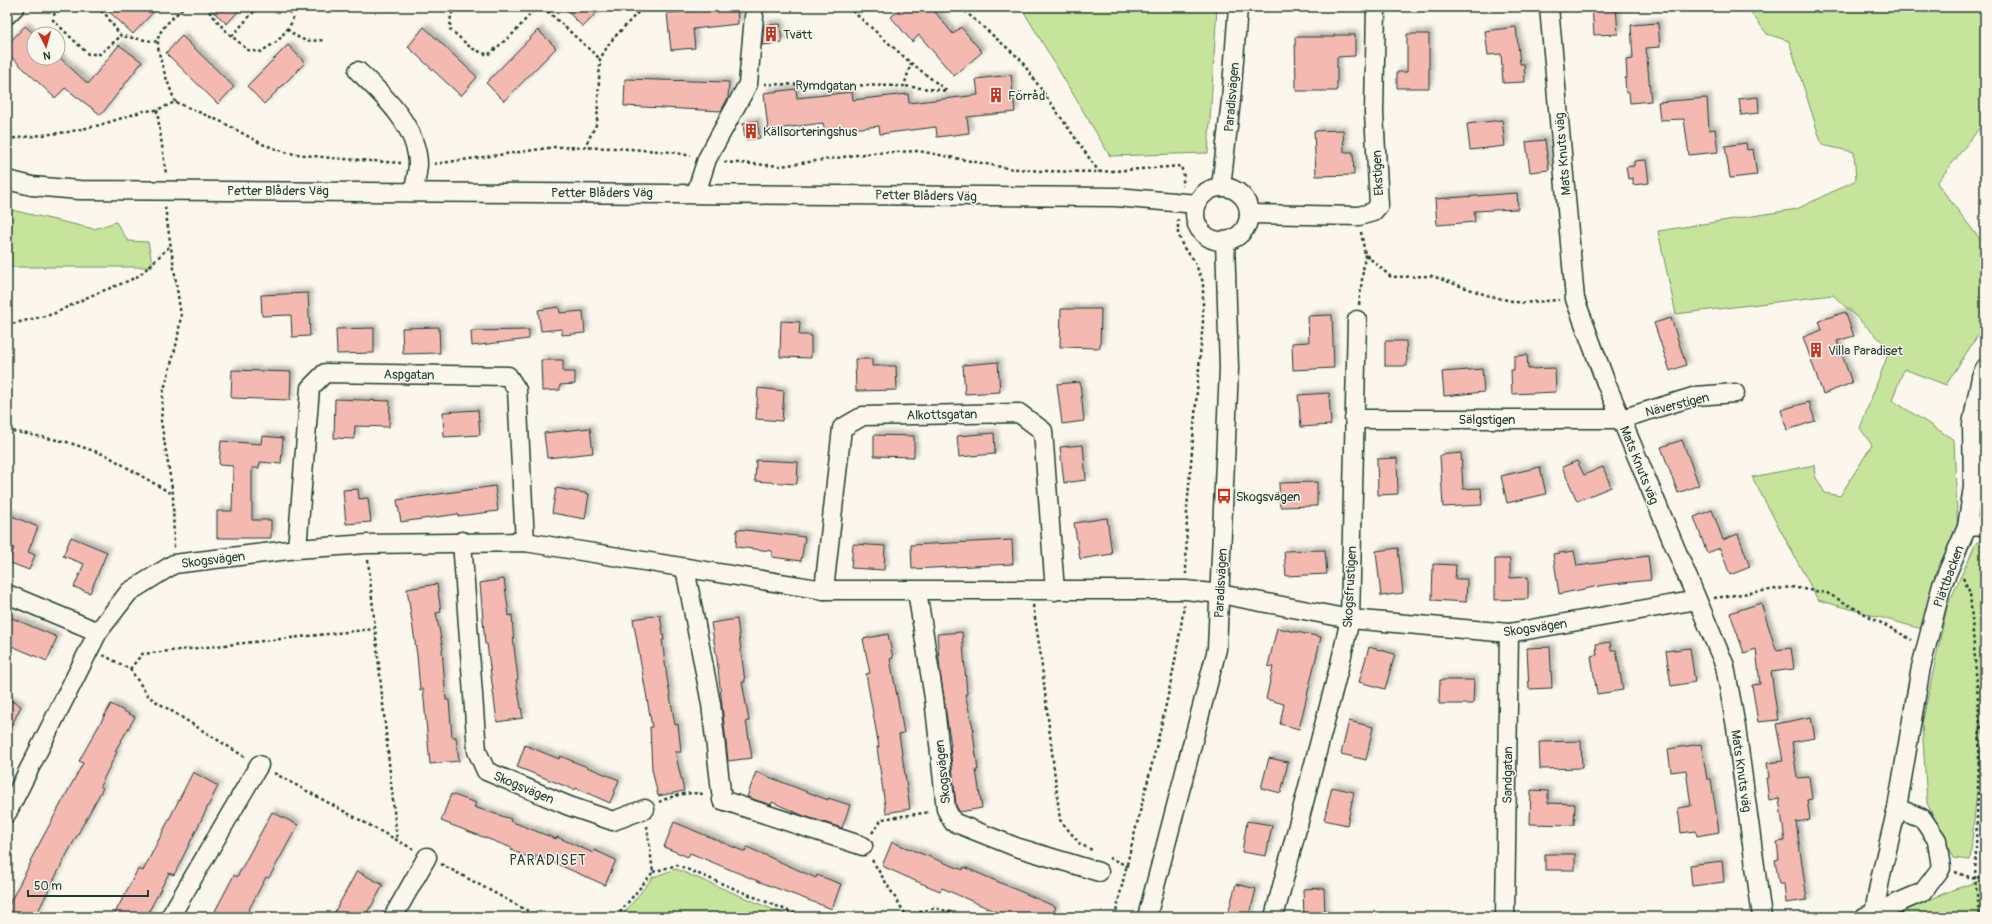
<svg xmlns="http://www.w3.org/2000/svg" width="1992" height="924" font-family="Pangolin,sans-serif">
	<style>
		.green { fill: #c7e49c; stroke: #739068 }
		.building { fill: #f4b9b1; stroke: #1f3d34; filter: url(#shadow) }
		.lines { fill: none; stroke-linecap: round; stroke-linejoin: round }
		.minor-casing { stroke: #1f3d34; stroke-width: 21 }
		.path { stroke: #1f3d34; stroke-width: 2.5; stroke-dasharray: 3 3; stroke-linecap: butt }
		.minor { stroke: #fbf7ec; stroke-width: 18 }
		.labels { text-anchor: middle; stroke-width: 3; stroke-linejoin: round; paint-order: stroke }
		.poi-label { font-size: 13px; fill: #1f3d34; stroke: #fbf7ec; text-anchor: start }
		.street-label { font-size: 13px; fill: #1f3d34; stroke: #fbf7ec }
		.neighbourhood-label { font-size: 14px; letter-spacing: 1px; fill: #1f3d34; stroke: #fbf7ec }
	</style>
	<defs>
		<filter id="shadow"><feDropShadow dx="3.5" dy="-3.5" stdDeviation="2" flood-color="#0004"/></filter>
	</defs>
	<rect width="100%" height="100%" fill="#fbf7ec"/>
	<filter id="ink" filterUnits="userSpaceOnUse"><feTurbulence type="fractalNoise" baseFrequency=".025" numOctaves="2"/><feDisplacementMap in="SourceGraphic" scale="8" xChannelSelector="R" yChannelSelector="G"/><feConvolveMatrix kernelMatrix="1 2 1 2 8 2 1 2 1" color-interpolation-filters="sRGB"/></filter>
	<g filter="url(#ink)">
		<g class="green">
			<polygon points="1021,7 1217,7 1208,153 1110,156"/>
			<polygon points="1747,7 1985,7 1985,121 1937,183 1985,246 1985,324 1946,385 1904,369 1892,400 1954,440 1958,537 1922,629 1818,600 1752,477 1814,465 1815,476 1825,493 1840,496 1872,445 1860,428 1890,349 1833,295 1676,314 1658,231 1797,209 1856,180 1854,152 1822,145 1789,41 1767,34"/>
			<polygon points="7,209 94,229 116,222 128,241 148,242 153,267 7,267"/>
			<polygon points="1985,538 1985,802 1977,791 1970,860 1953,858 1927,803 1922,724 1947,607 1976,543"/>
			<polygon points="676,869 791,917 621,917 653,877"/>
			<polygon points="1985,879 1985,917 1890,917 1952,890"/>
		</g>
		<g class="building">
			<polygon points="104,7 158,7 133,34"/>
			<polygon points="208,7 242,7 227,24"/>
			<polygon points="563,7 602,7 583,27"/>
			<polygon points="703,7 737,7 738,24 693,29 695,48 671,50 667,13 703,10"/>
			<polygon points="903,7 931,7 953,34 961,27 982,52 954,76 919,35 912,42 891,17"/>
			<polygon points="1592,7 1616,7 1618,34 1594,35"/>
			<polygon points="1658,23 1660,47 1646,48 1651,101 1630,103 1629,92 1626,93 1625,78 1627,78 1626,60 1633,59 1631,25"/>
			<polygon points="780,24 782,43 762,45 764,25"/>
			<polygon points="25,26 34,34 34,58 60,58 88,84 119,45 142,62 101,115 65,88 55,98 7,53 7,45"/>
			<polygon points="424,27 477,77 461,96 408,47"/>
			<polygon points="1516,27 1520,64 1524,64 1525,82 1503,83 1501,54 1488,55 1485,31"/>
			<polygon points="538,30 556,48 504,101 486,83"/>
			<polygon points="1407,34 1429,34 1429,88 1397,88 1397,72 1407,72"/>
			<polygon points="1334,35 1355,35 1355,56 1337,57 1337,91 1296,91 1295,37 1334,37"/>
			<polygon points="182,36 234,87 218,104 166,53"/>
			<polygon points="288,45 305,63 264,104 247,86"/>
			<polygon points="1011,75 1015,112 967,117 969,133 937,137 936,127 880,134 879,126 825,132 823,123 768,130 764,93 796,89 797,98 852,92 853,100 908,94 909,103 978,95 976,79"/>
			<polygon points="625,79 729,82 728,98 721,111 624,106"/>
			<polygon points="1758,97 1759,113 1741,115 1739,99"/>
			<polygon points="1707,98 1709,130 1715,129 1718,152 1689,155 1684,119 1660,120 1658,102"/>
			<polygon points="1502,120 1505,146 1470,150 1467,124"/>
			<polygon points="757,121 760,138 745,140 743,123"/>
			<polygon points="1343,130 1344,152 1353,152 1354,175 1316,176 1314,131"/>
			<polygon points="1545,140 1549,170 1530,172 1526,142"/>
			<polygon points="1746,143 1747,150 1753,149 1757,175 1730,178 1725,146"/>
			<polygon points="1646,160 1649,183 1633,185 1633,178 1628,179 1626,167 1634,166 1634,161"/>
			<polygon points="1517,193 1518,209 1474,211 1475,222 1437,225 1435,199"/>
			<polygon points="308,293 310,336 292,337 291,315 262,316 261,295"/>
			<polygon points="559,307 560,313 583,311 585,333 562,335 562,329 541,331 538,310"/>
			<polygon points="1061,309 1101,309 1100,348 1060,347"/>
			<polygon points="1845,312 1854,336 1837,341 1852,383 1823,394 1803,337 1822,330 1819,321"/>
			<polygon points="1332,315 1334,368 1293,370 1292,343 1309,342 1308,316"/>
			<polygon points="1671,318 1686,365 1670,371 1654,323"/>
			<polygon points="781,321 800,322 799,335 811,335 811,358 780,357"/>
			<polygon points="439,327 440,353 403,354 402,328"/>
			<polygon points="374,328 374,353 337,354 336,329"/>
			<polygon points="529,330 529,339 472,346 471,331"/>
			<polygon points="1385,341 1406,341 1407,366 1385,366"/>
			<polygon points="1527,355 1528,369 1555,368 1556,392 1512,394 1511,370 1514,370 1514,356"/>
			<polygon points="855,359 872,359 872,366 896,366 897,390 856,391"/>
			<polygon points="541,360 563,360 563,372 575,372 575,384 560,385 560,390 542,391"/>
			<polygon points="998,362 1000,392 965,394 963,365"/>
			<polygon points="1482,369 1484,392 1444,396 1442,372"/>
			<polygon points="232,370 291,372 290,400 231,398"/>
			<polygon points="1080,382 1084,421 1062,424 1057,384"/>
			<polygon points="758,388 784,391 782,421 756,419"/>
			<polygon points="1329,393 1331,425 1301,427 1298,395"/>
			<polygon points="335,399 390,401 389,427 355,426 354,439 334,438"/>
			<polygon points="1809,402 1815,421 1787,430 1781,410"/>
			<polygon points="478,410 480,435 444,437 443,412"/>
			<polygon points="590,428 593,453 547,458 544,433"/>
			<polygon points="994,433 995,454 959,457 957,436"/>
			<polygon points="874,435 914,436 914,457 874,456"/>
			<polygon points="262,436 283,438 281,464 260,462 259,468 252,468 252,520 271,520 271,538 217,538 217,511 232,511 233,466 219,465 221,441 261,444"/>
			<polygon points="1682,440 1699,485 1678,493 1661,447"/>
			<polygon points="1083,445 1086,480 1064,483 1060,447"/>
			<polygon points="1461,453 1463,489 1481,488 1482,505 1443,507 1440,455"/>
			<polygon points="1397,458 1398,494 1378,495 1377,459"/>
			<polygon points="756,460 798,462 797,484 755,481"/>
			<polygon points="1577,461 1584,475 1603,467 1611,487 1577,501 1562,467"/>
			<polygon points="1540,467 1546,494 1507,503 1501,476"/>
			<polygon points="1317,482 1317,506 1280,507 1279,483"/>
			<polygon points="495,486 498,511 458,516 458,514 401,522 397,500"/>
			<polygon points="556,488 589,494 585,519 552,513"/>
			<polygon points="358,489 359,499 368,498 371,522 346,524 343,490"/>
			<polygon points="1712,510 1723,540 1738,534 1750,567 1730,575 1720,548 1707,553 1694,517"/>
			<polygon points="7,514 38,527 28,552 35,555 29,570 8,562 14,548 7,545"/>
			<polygon points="1107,518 1112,554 1080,559 1074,523"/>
			<polygon points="737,529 805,537 801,561 772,557 772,551 736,547"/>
			<polygon points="71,537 107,552 90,593 74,587 84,564 63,556"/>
			<polygon points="1012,540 1013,564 912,569 911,545"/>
			<polygon points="853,544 885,546 884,570 851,568"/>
			<polygon points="1398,548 1403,593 1381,596 1376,551"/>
			<polygon points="1325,550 1327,574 1286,576 1284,551"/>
			<polygon points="1574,551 1577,566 1648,556 1651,580 1604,585 1559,594 1553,554"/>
			<polygon points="1495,559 1510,559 1510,578 1528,577 1528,599 1495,600"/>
			<polygon points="1433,564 1456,565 1455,579 1467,579 1466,602 1432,600"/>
			<polygon points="504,579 509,616 512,615 514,647 518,679 516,680 523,718 497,722 487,644 485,644 480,583"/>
			<polygon points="437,584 441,612 436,613 443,649 442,649 446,700 449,700 452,737 456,737 459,761 430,764 423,689 420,690 417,655 407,589"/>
			<polygon points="1761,603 1776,650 1791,648 1794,669 1771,672 1778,720 1758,722 1752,685 1760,684 1756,649 1744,653 1730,613"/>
			<polygon points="660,615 664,640 662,640 667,678 675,725 678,724 681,752 675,752 684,791 658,796 652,769 650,727 652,727 633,619"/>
			<polygon points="7,616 57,637 47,661 7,644"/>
			<polygon points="737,619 745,682 742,682 749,721 746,721 752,758 728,761 717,659 711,623"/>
			<polygon points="1277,628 1321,637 1299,729 1280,724 1284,704 1266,699 1273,667 1268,666"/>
			<polygon points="962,632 967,694 965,694 974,732 973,733 978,770 976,770 982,808 960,812 956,806 950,746 951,746 940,672 937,634"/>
			<polygon points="888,634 893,658 890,659 904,733 899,734 910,809 886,813 877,747 879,747 866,674 870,673 863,639"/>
			<polygon points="1610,642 1611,650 1616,650 1623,690 1597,694 1591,656 1597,655 1596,644"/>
			<polygon points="1369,647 1395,654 1385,689 1359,682"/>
			<polygon points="1550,647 1552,688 1529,689 1527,648"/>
			<polygon points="1690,648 1695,682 1671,686 1666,651"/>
			<polygon points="1440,680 1474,680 1473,704 1439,704"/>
			<polygon points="7,699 21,706 7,735"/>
			<polygon points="111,704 135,717 115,751 117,752 100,786 103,788 67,854 35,917 7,917 7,908 31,862 30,861 83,763 79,761"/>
			<polygon points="1811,717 1815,738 1792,742 1797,778 1809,777 1812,799 1807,800 1810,820 1796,822 1807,900 1786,903 1784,884 1779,884 1775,860 1779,859 1777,842 1785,841 1779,798 1769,800 1766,778 1769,778 1767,763 1783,761 1776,724"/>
			<polygon points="1349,721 1373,727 1366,760 1341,754"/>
			<polygon points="1581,741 1582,768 1540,769 1539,742"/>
			<polygon points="1701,744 1707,779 1711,779 1719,832 1697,836 1696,831 1681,833 1678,808 1691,806 1686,770 1671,772 1668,749"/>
			<polygon points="525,745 559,759 560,756 619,780 610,803 576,788 575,790 517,767"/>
			<polygon points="1269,758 1288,762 1281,793 1261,788"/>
			<polygon points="193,772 218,786 174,875 169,873 146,917 113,917 138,869 143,871"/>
			<polygon points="756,772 828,800 828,798 850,805 842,828 804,816 772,802 771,805 747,797"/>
			<polygon points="1332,787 1354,792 1347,825 1324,820"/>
			<polygon points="1531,790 1548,791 1548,803 1575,804 1574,825 1530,824"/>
			<polygon points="451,794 476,803 474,807 511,819 510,821 556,839 557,837 593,853 594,850 616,860 605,885 536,855 535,860 511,850 512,848 441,821"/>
			<polygon points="272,812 298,825 269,878 266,877 245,917 212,917 234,875 237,877"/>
			<polygon points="1247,821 1272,825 1266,856 1242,852"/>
			<polygon points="674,822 745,852 747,847 816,878 817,875 841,884 832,909 760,882 690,853 688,857 664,847"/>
			<polygon points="892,842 963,870 964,867 1056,907 1051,917 1008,917 942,888 940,891 918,882 882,866"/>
			<rect x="1545" y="854" width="30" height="16"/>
			<polygon points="1722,861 1724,882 1692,886 1690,865"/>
			<polygon points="357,871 383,885 371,907 370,907 365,917 332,917"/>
			<polygon points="1236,884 1256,889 1249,917 1227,917"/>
			<polygon points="1324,888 1325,917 1304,917 1303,889"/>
		</g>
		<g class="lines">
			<g class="minor-casing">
				<g id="minor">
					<polyline points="1549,7 1575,299 1606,383 1725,666 1736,727 1762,917"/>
					<polyline points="7,15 15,7"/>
					<path d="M358,71C384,96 416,125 418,163C418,172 415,182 414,191"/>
					<polyline points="7,180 32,186 79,190 1116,197 1197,204"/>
					<polyline points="1221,187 1231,100 1238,7"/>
					<circle cx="1222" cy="214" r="27"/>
					<polyline points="696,193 707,159 748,84 754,16"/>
					<polyline points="1249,214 1359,216 1373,212 1379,205 1374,113 1376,7"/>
					<polyline points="1354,419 1621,419 1696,396 1735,393"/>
					<polyline points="1967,527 1985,526"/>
					<polyline points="462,541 477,751 486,771 569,806 613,821 645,809"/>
					<polyline points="297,549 310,388 325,373 508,376 517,390 525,542"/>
					<polyline points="685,568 711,704 722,800 863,846"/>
					<polyline points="824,590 842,428 863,416 1019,413 1043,431 1055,591"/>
					<polyline points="917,591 934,698 946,809 953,822 1016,847 1099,872"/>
					<polyline points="7,594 98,632"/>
					<polyline points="7,813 98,632 129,592 174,564 297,549 367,544 525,542 824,590 1186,590 1220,594 1350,619 1509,633 1697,600"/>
					<polyline points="1874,913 1923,892 1941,868 1937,840 1922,818 1897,808"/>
					<polyline points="170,917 259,765"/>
					<polyline points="393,917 427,857"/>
					<polyline points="1147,917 1217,649 1229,368 1225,241"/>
					<polyline points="1274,917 1340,664 1350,619 1357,320"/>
					<polyline points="1505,917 1509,633"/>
					<polyline points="1864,917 1874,913 1881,875 1897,808 1921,667 1942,585 1967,527 1973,487 1972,424 1981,377 1985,368"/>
				</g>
			</g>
			<g class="path">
				<polyline points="56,7 53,20 88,54 100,54 121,36"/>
				<polyline points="96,7 106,15 121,36 158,42"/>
				<polyline points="205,7 228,33 248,50 260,52 278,41 293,21 289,7"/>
				<polyline points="457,7 451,14 450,29 471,48 488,55 515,32 536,7"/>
				<polyline points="543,7 600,59"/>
				<polyline points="848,7 911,63 947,91 904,86"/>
				<polyline points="960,7 1020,59 1099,172"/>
				<path d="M287,29C305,43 304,41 325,40"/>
				<polyline points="232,36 258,7"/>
				<polyline points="764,84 904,86 911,63"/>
				<path d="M175,102C170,87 152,46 160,33C166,23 176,15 184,7"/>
				<polyline points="157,110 166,174"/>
				<polyline points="7,139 68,132 100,125 144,111 157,110 175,102 222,122 262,144 288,153 331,158 401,163"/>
				<polyline points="584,148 597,123 600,59 610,42 643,7"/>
				<polyline points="724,162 781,166 871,153 919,151 1007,168 1041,171 1099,172 1181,166 1184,177 1182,186"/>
				<polyline points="434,164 555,147 615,148 672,152 691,156"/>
				<polyline points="165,207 181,316 177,342 163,393 161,421 173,494 174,548"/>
				<polyline points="1178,219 1178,233 1183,247 1194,260 1203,282 1203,321 1187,509 1186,574"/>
				<polyline points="1361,232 1365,254 1391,277 1432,276 1489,296 1521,303 1559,300"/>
				<polyline points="1359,305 1365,254"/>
				<polyline points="7,325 53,314 90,296 128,281 140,275 170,246"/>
				<polyline points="7,430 67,442 106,455 172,494"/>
				<polyline points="368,560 397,840"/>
				<polyline points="1963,578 1970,593 1980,726 1975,879 1980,917"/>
				<polyline points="1714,598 1791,587 1827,593 1912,640"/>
				<polyline points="1033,605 1040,650 1060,820 1080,844 1094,851"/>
				<polyline points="103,655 130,669 149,697 245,757"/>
				<polyline points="130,669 142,654 374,629"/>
				<polyline points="1980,726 1985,733"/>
				<polyline points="274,773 413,849"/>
				<path d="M659,802C671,796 692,790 705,795"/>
				<polyline points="872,833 882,819 930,812"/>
				<polyline points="1109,858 1128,866"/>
				<polyline points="872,860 907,917"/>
				<polyline points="441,864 539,917"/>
				<polyline points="653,872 677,865 803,917"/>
				<polyline points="1955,872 1975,879 1985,875"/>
				<polyline points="616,917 653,872 647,826"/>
				<polyline points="902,917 935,908 968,917"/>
				<path d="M1115,917C1137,813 1170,711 1184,605"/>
			</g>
			<use href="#minor" class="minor"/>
		</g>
	</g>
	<defs>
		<g id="building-bare" transform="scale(1.2)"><path d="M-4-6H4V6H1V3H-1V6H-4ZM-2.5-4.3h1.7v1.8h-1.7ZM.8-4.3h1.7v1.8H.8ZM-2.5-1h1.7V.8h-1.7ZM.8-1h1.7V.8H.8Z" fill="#c8321e" stroke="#fbf7ec" stroke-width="2.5" paint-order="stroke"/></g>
		<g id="bus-bare" transform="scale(1.2)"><path d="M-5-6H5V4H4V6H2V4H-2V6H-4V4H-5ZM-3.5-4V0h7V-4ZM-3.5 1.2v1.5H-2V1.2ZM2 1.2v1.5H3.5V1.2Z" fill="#c8321e" stroke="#fbf7ec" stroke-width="2.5" paint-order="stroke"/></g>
	</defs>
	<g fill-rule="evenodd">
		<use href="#building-bare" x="771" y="34"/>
		<use href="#building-bare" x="996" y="95"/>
		<use href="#building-bare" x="751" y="131"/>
		<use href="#building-bare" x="1816" y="350"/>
		<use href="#bus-bare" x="1224" y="496"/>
	</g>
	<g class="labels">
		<g class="poi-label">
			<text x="783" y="39">Tvätt</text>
			<text x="1008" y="100">Förråd</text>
			<text x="763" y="136">Källsorteringshus</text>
			<text x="1828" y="355">Villa Paradiset</text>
			<text x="1236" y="501">Skogsvägen</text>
		</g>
		<g class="street-label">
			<text transform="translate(826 85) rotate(1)" y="5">Rymdgatan</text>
			<text transform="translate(1231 97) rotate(-85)" y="5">Paradisvägen</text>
			<text transform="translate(1562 154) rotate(-95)" y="5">Mats Knuts väg</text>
			<text transform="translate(1377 173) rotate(-93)" y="5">Ekstigen</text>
			<text x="278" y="195">Petter Blåders Väg</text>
			<text x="602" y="197">Petter Blåders Väg</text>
			<text transform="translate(926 195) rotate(1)" y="5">Petter Blåders Väg</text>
			<text transform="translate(409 374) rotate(1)" y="5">Aspgatan</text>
			<text transform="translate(1677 404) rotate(-14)" y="5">Näverstigen</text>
			<text transform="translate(942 414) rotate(-1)" y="5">Alkottsgatan</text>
			<text x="1487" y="424">Sälgstigen</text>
			<text transform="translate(1640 465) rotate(68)" y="5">Mats Knuts väg</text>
			<text transform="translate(213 559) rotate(-7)" y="5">Skogsvägen</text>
			<text transform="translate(1948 576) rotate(-70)" y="5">Plättbacken</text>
			<text transform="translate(1220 583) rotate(-87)" y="5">Paradisvägen</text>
			<text transform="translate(1349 587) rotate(-87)" y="5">Skogsfrustigen</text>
			<text transform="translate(1535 627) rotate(-8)" y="5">Skogsvägen</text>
			<text transform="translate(1742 771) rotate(82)" y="5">Mats Knuts väg</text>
			<text transform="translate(942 772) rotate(-96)" y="5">Skogsvägen</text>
			<text transform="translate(1507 775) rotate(-89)" y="5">Sandgatan</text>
			<text transform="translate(524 787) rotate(23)" y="5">Skogsvägen</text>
		</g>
		<g class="neighbourhood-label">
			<text x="548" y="865">PARADISET</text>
		</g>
	</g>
	<rect width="1992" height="924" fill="none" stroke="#fbf7ec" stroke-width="24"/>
	<rect x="12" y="12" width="1968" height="900" fill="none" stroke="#1f3d34" stroke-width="1.5" filter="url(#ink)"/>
	<g transform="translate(46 46) rotate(174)"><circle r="19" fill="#fbf7ec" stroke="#a3ada2"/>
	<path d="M0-3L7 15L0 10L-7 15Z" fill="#c8321e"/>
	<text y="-6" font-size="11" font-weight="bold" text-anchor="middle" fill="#1f3d34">N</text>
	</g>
	<path d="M28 890v6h120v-6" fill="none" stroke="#1f3d34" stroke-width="2"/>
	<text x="34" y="890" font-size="12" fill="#1f3d34" stroke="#fbf7ec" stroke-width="3" paint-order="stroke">50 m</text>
</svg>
